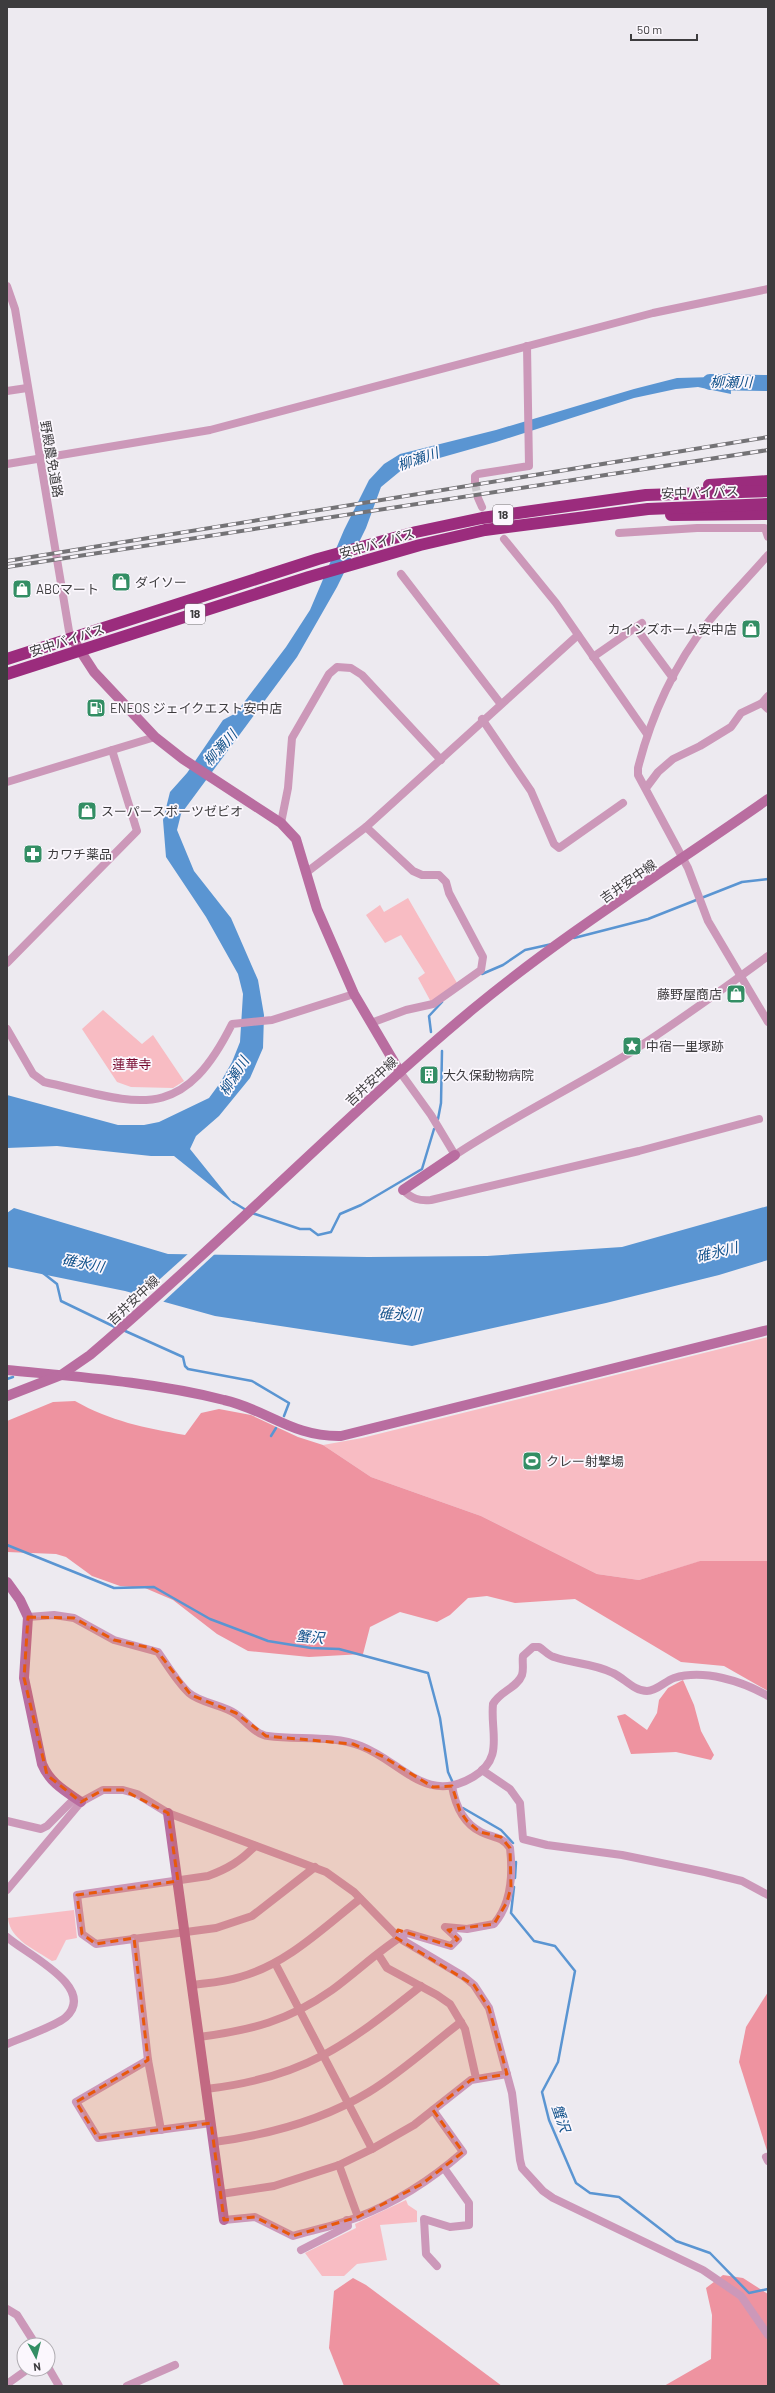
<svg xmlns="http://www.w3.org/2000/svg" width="775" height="2393" font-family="Barlow,'Noto Sans JP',sans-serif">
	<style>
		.green { fill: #f8bcc3 }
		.forest { fill: #ee93a0 }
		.water { fill: #5a95d2 }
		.pier { fill: #edeaf0 }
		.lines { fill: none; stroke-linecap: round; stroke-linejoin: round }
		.stream { stroke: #5a95d2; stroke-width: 2.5 }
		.river { stroke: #5a95d2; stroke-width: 16 }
		.street-tunnel { stroke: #cac7cc; stroke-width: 8; stroke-dasharray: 8 4; stroke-linecap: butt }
		.street { stroke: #cc98b9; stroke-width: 8 }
		.secondary { stroke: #b96da0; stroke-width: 10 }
		.highway { stroke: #9b2c7d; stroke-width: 12 }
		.rail-casing { stroke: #747376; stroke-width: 4 }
		.rail { stroke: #fbf7fd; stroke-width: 2.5; stroke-dasharray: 8; stroke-linecap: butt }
		.marked { fill: #e8590c; fill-opacity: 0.2; stroke: #e8590c; stroke-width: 3; stroke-dasharray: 8 5; stroke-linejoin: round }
		.labels { text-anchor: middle; stroke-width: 3.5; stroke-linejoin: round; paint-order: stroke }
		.shield { fill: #fbf7fd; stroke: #767477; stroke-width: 1 }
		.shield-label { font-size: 12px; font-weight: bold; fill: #3d3c3e }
		.street-label { font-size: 13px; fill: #3d3c3e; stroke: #fbf7fd }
		.poi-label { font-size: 13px; fill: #3d3c3e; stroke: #fbf7fd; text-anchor: start }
		.park-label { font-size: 13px; fill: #75052b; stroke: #fbf7fd }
		.water-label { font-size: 14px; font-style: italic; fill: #11518a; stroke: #fbf7fd }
	</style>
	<rect width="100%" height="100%" fill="#edeaf0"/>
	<g class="green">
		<polygon points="408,898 457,983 431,1002 418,978 425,973 401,935 385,943 366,915 380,905 384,912"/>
		<polygon points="103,1010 142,1044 153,1035 184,1081 173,1088 131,1087 117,1082 82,1029"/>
		<polygon points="768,1337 768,1561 701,1561 639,1580 597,1574 481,1516 371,1477 323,1445 362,1438"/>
		<path d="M74,1910L77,1938L66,1940L56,1960L52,1961C36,1950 10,1940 8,1918Z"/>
		<polygon points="406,2200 408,2205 417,2211 417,2222 380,2225 387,2260 357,2264 344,2276 322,2276 305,2253 356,2228 355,2224"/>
	</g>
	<g class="forest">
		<path d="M75,1401C110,1421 145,1428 185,1435L201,1413L219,1409L251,1415L298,1437L323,1445L371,1477L481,1516L597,1574L639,1580L700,1561H768V1691L724,1666L681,1662L575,1599L515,1603L487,1596L468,1598L450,1615L437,1622L400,1612L370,1627L363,1654L309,1657L248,1651L217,1634L173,1600L145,1588L120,1586L92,1576L66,1557L56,1554L7,1552V1421L53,1402Z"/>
		<polygon points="683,1680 694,1705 701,1731 714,1755 711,1760 676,1752 631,1754 617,1716 625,1714 647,1730 657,1713 659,1700 668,1688"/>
		<polygon points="768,1992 768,2154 739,2062 746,2027"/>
		<polygon points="723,2275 743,2278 768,2294 768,2386 664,2386 711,2359 712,2315 706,2288"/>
		<polygon points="353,2278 366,2285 502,2386 344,2386 329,2348 334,2291"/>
	</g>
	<g class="water">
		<polygon points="730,373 731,394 698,387 676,389 634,398 496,442 404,468 381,487 366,528 337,587 297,657 181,814 177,830 194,871 231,918 258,980 264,1015 263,1048 250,1078 219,1116 196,1136 190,1149 235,1205 174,1156 151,1156 57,1146 7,1148 7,1095 118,1125 144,1125 159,1122 209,1098 220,1083 232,1062 240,1042 243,994 238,974 206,917 166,857 163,820 170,792 187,773 223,720 236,713 286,647 310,610 344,530 369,480 384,464 400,454 496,430 634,389 677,378 714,377"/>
		<polygon points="768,1206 768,1260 719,1275 606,1303 412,1346 215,1316 125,1291 7,1267 7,1213 14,1208 168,1254 368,1257 487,1256 622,1247"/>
	</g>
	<polygon class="pier" points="190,1252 217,1252 162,1303 140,1297"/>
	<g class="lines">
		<g class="stream">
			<polyline points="574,938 648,919 742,882 768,879"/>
			<polyline points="482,974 503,965 525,950 552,944"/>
			<polyline points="431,1032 429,1016 442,1002"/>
			<polyline points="438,1119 441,1103 442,1051"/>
			<polyline points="233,1202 246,1210"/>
			<polyline points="252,1213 300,1229 310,1229 318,1235 331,1232 340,1214 361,1205 422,1169 434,1129"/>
			<polyline points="43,1273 57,1284 61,1301 117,1328"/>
			<polyline points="123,1330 183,1357 185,1366 188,1369 252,1381 289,1403 284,1416"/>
			<polyline points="7,1379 13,1377"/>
			<polyline points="271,1436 276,1428"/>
			<polyline points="7,1545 114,1588 154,1587 210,1619 268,1641 311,1648 339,1649 428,1673 440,1718 448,1772 453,1783"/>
			<polyline points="463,1808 501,1830 513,1843"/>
			<polyline points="515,1878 516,1862"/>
			<polyline points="514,1887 511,1913 534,1941 555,1946 575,1971 558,2062 542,2092 549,2120 576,2183 590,2193 619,2197 676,2241 710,2253 749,2293 768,2289"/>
		</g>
		<polyline class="river" points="710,382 768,383"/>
		<polyline class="street-tunnel" points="475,483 478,498"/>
		<g class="street">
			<polyline points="7,286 15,309 69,631 72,638"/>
			<polyline points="7,391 27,388"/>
			<polyline points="7,464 210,430 653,313 768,289"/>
			<polyline points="475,483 475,476 478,474 529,466 527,346"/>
			<polyline points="478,498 482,507"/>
			<polyline points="619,533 697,528 765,528 768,537"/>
			<polyline points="504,539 556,603 647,734"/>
			<path d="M768,555C749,577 728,598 709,621C675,663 651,716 638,768V775L688,868L708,921L768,1022"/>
			<polyline points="401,574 500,703"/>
			<polyline points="636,628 673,678"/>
			<polyline points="593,657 642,623"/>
			<polyline points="762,703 768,709"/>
			<polyline points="482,719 531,791 554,844 559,848 623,803"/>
			<polyline points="7,782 155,737"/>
			<polyline points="646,788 658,772 673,759 700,746 731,727 741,713 762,703 768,696"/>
			<polyline points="281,823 288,788 292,738 329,674 337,667 351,668 362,675 441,760"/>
			<polyline points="366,827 413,871 422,875 439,875 446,882 449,893 483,957 481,970 433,1004 406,1010 371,1023"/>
			<polyline points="307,872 366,827 578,635"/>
			<polyline points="7,963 137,831 112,750"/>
			<path d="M7,1029L33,1074L44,1082C138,1103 181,1126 232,1024L272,1020L354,994"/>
			<path d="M400,1072L431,1115L455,1155C512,1117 573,1088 631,1052C678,1022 723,989 768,956"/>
			<path d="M403,1190C412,1199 419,1201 431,1200L639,1151L759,1119"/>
			<path d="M28,1617L54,1615L74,1618L114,1640L158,1652C168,1666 177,1682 189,1693C200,1703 224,1705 236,1714C246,1721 256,1735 268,1736C298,1740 333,1735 361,1746C402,1762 426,1805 473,1777C505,1758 490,1733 493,1704C500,1691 517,1688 522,1675C524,1669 522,1662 523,1656L533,1647H539C544,1650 549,1656 554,1657C574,1664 593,1663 613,1673C624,1678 634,1691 647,1691C657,1691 665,1681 674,1678C704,1669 742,1681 768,1696"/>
			<polyline points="482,1770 510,1789 520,1803 523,1839 547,1845 622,1855 705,1872 742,1881 768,1895"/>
			<polyline points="7,1821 41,1829 47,1826 75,1798"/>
			<path d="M255,1846C241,1861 227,1869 208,1876L77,1895L82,1934L96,1944L216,1928L252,1916L315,1867"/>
			<polyline points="7,1890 81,1802 103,1790 123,1790 137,1794 168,1813 326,1872 354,1892 399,1938 463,1976 474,1985 489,2008 512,2093 520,2160 522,2168 543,2191 553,2198 703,2270 741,2296 768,2335"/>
			<path d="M7,1937C24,1953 98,1987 66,2017C56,2026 21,2038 7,2044"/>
			<polyline points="134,1938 148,2060 161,2130"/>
			<polyline points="378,1954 387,1968 437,1995 450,2004 465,2029 476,2078"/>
			<polyline points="275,1963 372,2149"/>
			<path d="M192,1985C208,1983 225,1982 240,1977C287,1964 323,1928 360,1899"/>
			<path d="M199,2037C252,2030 288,2021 332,1990C358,1971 380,1949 407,1933L451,1946L458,1939L445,1927L467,1929L494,1924C512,1903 513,1874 510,1848C502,1836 493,1838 481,1832C463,1823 455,1804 452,1786"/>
			<polyline points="148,2060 76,2102 98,2138 211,2123"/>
			<path d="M206,2089C304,2078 347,2045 421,1986"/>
			<path d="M214,2142C267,2135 323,2120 369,2092C402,2072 431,2045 461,2022"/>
			<polyline points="766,2157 768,2161"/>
			<polyline points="339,2165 358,2217"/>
			<polyline points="221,2194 274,2186 339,2165 372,2149 414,2125 471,2080 507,2074"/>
			<path d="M224,2220L255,2217L293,2236C314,2230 337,2225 358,2217C397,2202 432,2179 463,2152L433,2110"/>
			<polyline points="301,2250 348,2226 347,2220"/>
			<polyline points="437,2266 426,2254 424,2219 450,2227 469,2225 469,2203 444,2168"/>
			<polyline points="7,2309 17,2315 36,2345"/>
			<polyline points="48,2367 59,2386"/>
			<polyline points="7,2384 28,2369"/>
			<polyline points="127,2386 175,2365"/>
		</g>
		<g class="secondary">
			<polyline points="72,638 94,672 155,737 183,759 281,823 296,839 317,909 354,994 400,1072"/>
			<polyline points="403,1190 455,1155"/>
			<path d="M7,1370C79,1377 153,1382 224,1400C268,1410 292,1437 341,1436L768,1330"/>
			<path d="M7,1396L61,1375L90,1355C221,1244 341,1119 473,1009C566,932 670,868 768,799"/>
			<path d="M7,1582L20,1600L28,1617L24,1678L42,1764C50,1783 65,1791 81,1802"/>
			<polyline points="168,1813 224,2220"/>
		</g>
		<g class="highway">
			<polyline points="709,485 768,481"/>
			<polyline points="671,515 768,514"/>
			<polyline points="7,659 318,559 416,532 482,518 646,495 768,491"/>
			<polyline points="7,674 309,577 420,545 485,530 648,509 768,504"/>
		</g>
		<g class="rail-casing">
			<g id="rail">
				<polyline points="7,561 768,437"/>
				<polyline points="7,567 768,450"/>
			</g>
		</g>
		<use href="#rail" class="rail"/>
	</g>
	<path class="marked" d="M28,1617L74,1618L114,1640L151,1648L158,1652L191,1695L236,1713L266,1736L353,1744L382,1756L433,1787L452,1786L460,1811L467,1821L480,1832L501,1837L510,1848L511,1887L507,1902L494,1924L448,1930L458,1939L451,1946L398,1930L395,1937L474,1985L489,2008L507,2074L471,2080L433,2110L463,2152L422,2184L358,2217L293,2236L255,2217L224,2220L211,2123L98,2138L76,2102L148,2060L134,1938L96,1944L82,1934L77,1895L178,1881L168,1813L123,1790H103L81,1802L47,1775L24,1678Z"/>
	<defs>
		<g id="shop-square" transform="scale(1)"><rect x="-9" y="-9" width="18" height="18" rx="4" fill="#338e64" stroke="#fbf7fd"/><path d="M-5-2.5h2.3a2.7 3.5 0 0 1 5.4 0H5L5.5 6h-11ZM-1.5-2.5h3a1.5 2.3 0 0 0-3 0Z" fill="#fff"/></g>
		<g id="fuel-square" transform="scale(1)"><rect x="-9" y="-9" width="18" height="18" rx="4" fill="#338e64" stroke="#fbf7fd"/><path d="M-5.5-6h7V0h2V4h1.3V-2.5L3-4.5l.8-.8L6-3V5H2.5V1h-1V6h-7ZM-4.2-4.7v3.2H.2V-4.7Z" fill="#fff"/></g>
		<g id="pharmacy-square" transform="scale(1)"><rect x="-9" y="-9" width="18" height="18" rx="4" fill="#338e64" stroke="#fbf7fd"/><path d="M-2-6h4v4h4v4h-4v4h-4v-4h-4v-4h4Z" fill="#fff"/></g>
		<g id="sight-square" transform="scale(1)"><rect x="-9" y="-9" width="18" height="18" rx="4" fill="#338e64" stroke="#fbf7fd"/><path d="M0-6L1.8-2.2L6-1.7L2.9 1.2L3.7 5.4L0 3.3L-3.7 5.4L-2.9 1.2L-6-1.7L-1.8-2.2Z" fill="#fff"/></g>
		<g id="building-square" transform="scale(1)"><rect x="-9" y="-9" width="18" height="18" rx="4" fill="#338e64" stroke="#fbf7fd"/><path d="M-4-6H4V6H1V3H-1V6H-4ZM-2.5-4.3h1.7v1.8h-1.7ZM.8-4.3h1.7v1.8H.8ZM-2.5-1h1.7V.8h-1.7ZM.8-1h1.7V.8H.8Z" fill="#fff"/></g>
		<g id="stadium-square" transform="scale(1)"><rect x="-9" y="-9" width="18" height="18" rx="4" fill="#338e64" stroke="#fbf7fd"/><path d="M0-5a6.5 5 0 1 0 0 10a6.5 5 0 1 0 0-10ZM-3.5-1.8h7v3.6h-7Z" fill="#fff"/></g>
	</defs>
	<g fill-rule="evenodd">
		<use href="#shop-square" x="121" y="582"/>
		<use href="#shop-square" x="22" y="589"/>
		<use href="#shop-square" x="751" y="629"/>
		<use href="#fuel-square" x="96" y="708"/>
		<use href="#shop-square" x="87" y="811"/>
		<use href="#pharmacy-square" x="33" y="854"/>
		<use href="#shop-square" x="736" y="994"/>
		<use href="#sight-square" x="632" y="1046"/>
		<use href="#building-square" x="429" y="1075"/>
		<use href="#stadium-square" x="532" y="1461"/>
	</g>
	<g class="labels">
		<g class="shield">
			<rect x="493" y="505" width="20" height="20" rx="3"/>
			<rect x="185" y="604" width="20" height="20" rx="3"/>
		</g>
		<g class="shield-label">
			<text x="503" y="519">18</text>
			<text x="195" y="618">18</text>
		</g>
		<g class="street-label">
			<text transform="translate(52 459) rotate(80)" y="5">野殿農免道路</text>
			<text transform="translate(700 492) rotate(-2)" y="5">安中バイパス</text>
			<text transform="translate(377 543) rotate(-16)" y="5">安中バイパス</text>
			<text transform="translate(67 640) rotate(-18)" y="5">安中バイパス</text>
			<text transform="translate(628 881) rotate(-35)" y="5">吉井安中線</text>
			<text transform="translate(371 1081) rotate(-43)" y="5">吉井安中線</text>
			<text transform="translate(133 1300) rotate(-43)" y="5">吉井安中線</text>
		</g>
		<g class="poi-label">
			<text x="135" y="587">ダイソー</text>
			<text x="36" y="594">ABCマート</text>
			<text x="737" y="634" text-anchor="end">カインズホーム安中店</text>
			<text x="110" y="713">ENEOS ジェイクエスト安中店</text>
			<text x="101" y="816">スーパースポーツゼビオ</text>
			<text x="47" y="859">カワチ薬品</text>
			<text x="722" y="999" text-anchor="end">藤野屋商店</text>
			<text x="646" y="1051">中宿一里塚跡</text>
			<text x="443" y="1080">大久保動物病院</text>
			<text x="546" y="1466">クレー射撃場</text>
		</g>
		<g class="park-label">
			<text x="132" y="1069">蓮華寺</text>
		</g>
		<g class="water-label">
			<text transform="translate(731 382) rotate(1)" y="5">柳瀬川</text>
			<text transform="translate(418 459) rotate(-19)" y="5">柳瀬川</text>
			<text transform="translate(220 748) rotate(-48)" y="5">柳瀬川</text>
			<text transform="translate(234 1076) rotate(-58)" y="5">柳瀬川</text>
			<text transform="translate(717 1252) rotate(-14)" y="5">碓氷川</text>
			<text transform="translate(83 1263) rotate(11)" y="5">碓氷川</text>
			<text transform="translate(400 1314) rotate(2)" y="5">碓氷川</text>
			<text transform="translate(310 1637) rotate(5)" y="5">蟹沢</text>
			<text transform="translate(561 2118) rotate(71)" y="5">蟹沢</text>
		</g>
	</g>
	<rect width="775" height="2393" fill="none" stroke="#3d3c3e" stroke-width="16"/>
	<g transform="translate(36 2357) rotate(173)"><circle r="19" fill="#fbf7fd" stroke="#afacb1"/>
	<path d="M0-3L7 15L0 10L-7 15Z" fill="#338e64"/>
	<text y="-6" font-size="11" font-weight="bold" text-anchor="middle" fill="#3d3c3e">N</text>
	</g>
	<path d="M631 34v6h66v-6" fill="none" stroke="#3d3c3e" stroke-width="2"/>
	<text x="637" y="34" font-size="12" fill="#3d3c3e" stroke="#fbf7fd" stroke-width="3" paint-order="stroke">50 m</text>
</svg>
